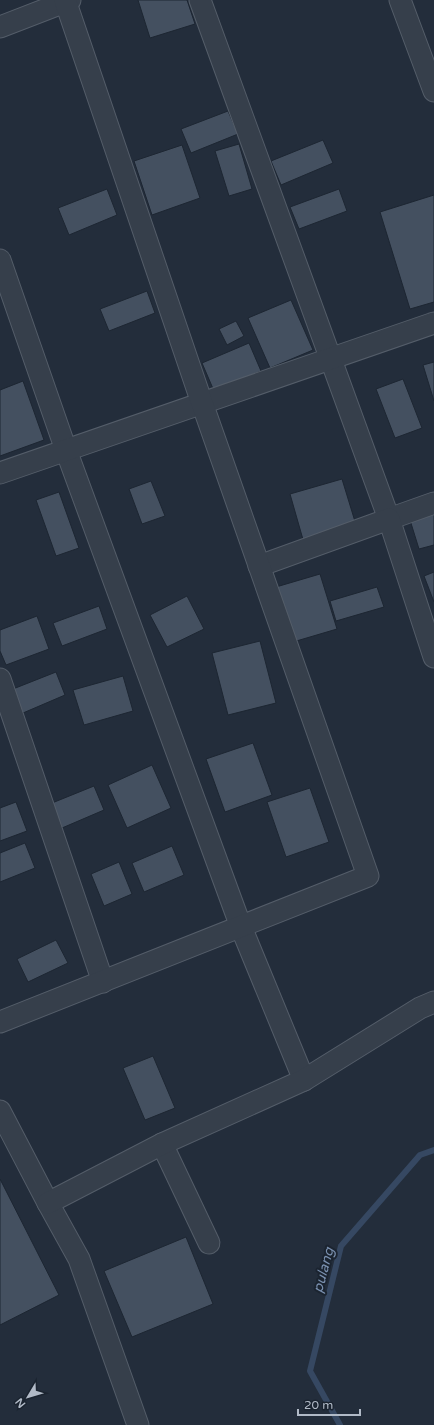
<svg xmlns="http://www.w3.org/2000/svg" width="434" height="1425" font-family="'Varela Round',sans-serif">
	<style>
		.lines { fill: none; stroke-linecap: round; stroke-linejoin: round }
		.stream { stroke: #364862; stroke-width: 6 }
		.building { fill: #445060; stroke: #1d2632 }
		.minor-casing { stroke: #545d69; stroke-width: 23 }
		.minor { stroke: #363f4b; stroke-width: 21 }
		.labels { text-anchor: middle; stroke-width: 4; stroke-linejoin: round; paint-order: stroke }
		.water-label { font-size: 14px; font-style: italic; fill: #7a90af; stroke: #1b2430 }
	</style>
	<rect width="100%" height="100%" fill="#232d3b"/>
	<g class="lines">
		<polyline class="stream" points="340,1425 310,1371 341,1246 420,1155 434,1150"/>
	</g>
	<g class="building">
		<polygon points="138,0 187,0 195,24 150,38"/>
		<polygon points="228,111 238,134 191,153 181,129"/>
		<polygon points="323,140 333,163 281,185 271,161"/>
		<polygon points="239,144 252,189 229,196 215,151"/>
		<polygon points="182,145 200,198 152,215 134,161"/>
		<polygon points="107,189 117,215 69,235 58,208"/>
		<polygon points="339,189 347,211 299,229 290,207"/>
		<polygon points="434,195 434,302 410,309 380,212"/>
		<polygon points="147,291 155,313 109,331 100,309"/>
		<polygon points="291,300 313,350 270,368 248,318"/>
		<polygon points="236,321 244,336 227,345 219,329"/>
		<polygon points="249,343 261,371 214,391 202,363"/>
		<polygon points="434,362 434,401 423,365"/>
		<polygon points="403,379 422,428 395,438 376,389"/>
		<polygon points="23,381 44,440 0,456 0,390"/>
		<polygon points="342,479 357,528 304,543 290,494"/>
		<polygon points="151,481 165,516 142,524 129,489"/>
		<polygon points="59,492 79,548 56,556 36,500"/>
		<polygon points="434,513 434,545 419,549 410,520"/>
		<polygon points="434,572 434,602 424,576"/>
		<polygon points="320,574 337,629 293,642 276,587"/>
		<polygon points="377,587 384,607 336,621 330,601"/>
		<polygon points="187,596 204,629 167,647 150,615"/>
		<polygon points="99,606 107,629 62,646 53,623"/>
		<polygon points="37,616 49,649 6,665 0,651 0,630"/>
		<polygon points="260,641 276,703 228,715 212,653"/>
		<polygon points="56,672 65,695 23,713 13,689"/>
		<polygon points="123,676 133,711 84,725 73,690"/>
		<polygon points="253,743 272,795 225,812 206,759"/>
		<polygon points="152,765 171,808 127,828 108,785"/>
		<polygon points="94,786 104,810 62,828 52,803"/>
		<polygon points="310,788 329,842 286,857 267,802"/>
		<polygon points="16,802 27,831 0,841 0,808"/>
		<polygon points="25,843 35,868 0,882 0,853"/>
		<polygon points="172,846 184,875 144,892 132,863"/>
		<polygon points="119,862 132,894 104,906 91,874"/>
		<polygon points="56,940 68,963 28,982 17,959"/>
		<polygon points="153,1056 175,1108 145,1120 123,1068"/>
		<polygon points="0,1179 59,1295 0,1325"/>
		<polygon points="186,1237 213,1304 132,1337 104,1271"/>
	</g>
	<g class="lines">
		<g class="minor-casing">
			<g id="minor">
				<polyline points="200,0 389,519 434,503"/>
				<polyline points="400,0 434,91"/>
				<polyline points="0,27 70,0"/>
				<polyline points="0,260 66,450 241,927 304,1080"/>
				<polyline points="0,473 434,323"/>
				<polyline points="259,566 389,519 434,657"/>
				<polyline points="0,679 103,982"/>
				<polyline points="0,1022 368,876 202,403 65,0"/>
				<polyline points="0,1111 48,1203 79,1259 138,1425"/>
				<polyline points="162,1144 209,1243"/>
				<polyline points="48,1203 162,1144 304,1080 420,1008 434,1002"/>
			</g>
		</g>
		<use href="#minor" class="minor"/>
	</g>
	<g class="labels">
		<g class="water-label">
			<text transform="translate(323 1270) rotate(-75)" y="5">pulang</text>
		</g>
	</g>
	<g transform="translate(28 1397) rotate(232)" stroke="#1b2430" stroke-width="3" paint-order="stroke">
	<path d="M0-3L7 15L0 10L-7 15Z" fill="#b1bac7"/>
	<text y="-6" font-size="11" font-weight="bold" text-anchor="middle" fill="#b1bac7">N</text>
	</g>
	<path d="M298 1409v6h62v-6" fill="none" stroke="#b1bac7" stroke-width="2"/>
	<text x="304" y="1409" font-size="12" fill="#b1bac7" stroke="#1b2430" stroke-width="3" paint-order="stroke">20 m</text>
</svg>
